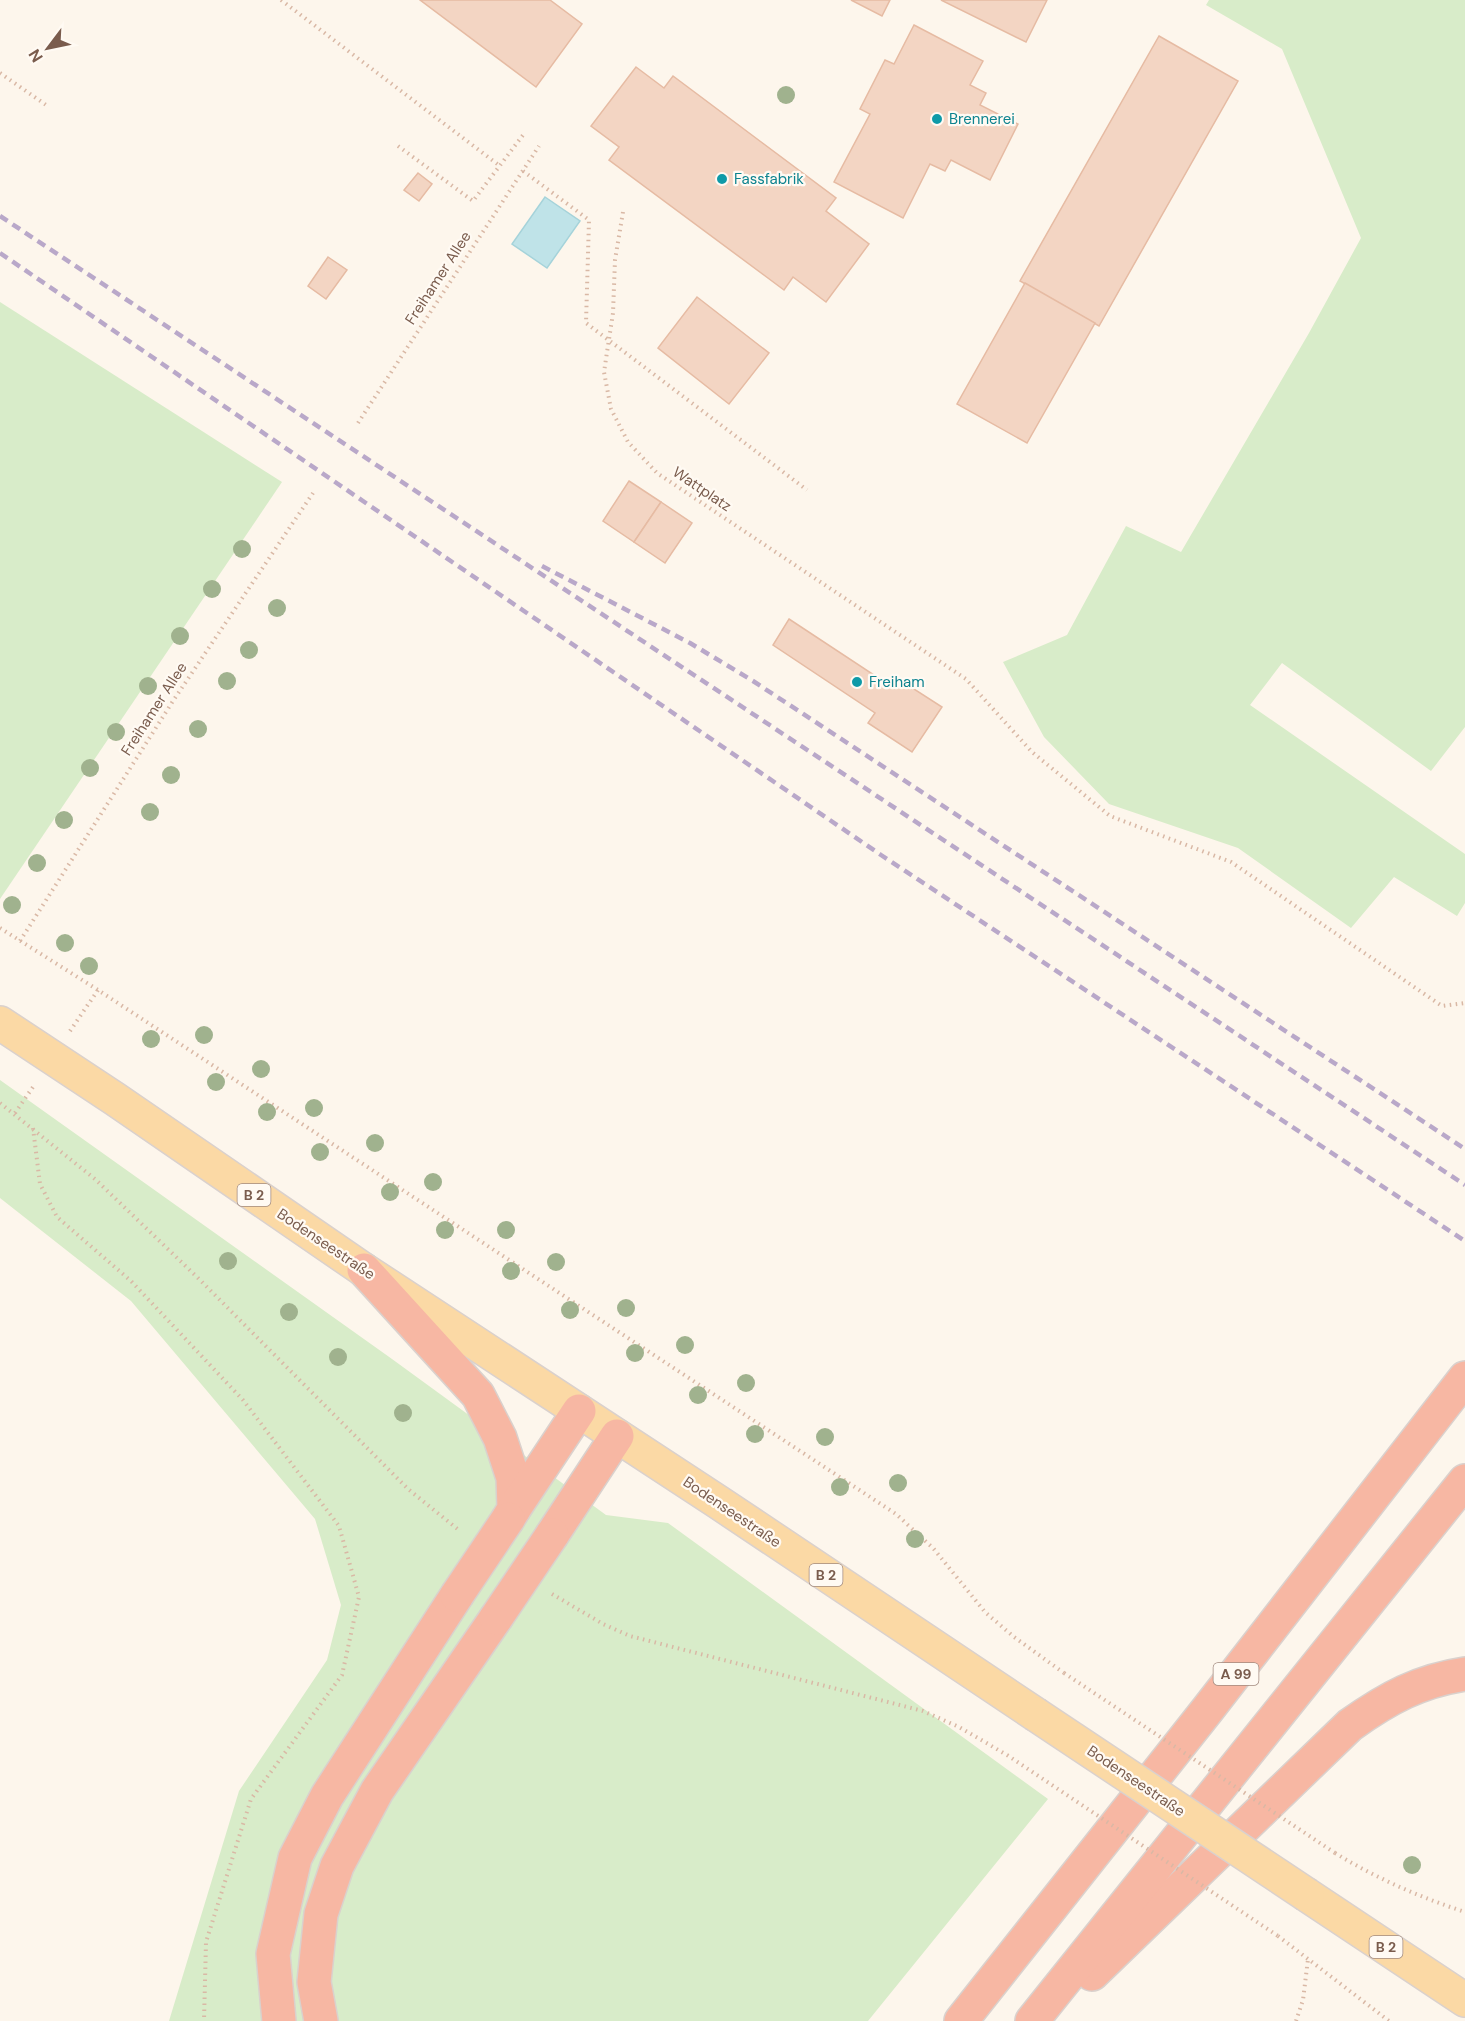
<svg xmlns="http://www.w3.org/2000/svg" width="1465" height="2021" font-family="'DM Sans',sans-serif">
	<style>
		.green { fill: #d8ecc9 }
		.water { fill: #bfe3e8; stroke: #a5d3da; stroke-width: 1.5 }
		.building { fill: #f3d5c3; stroke: #e6bba3; stroke-width: 1.5 }
		.lines { fill: none; stroke-linecap: round; stroke-linejoin: round }
		.primary-casing { stroke: #dad1cd; stroke-width: 36 }
		.motorway-casing { stroke: #dad1cd; stroke-width: 36 }
		.path { stroke: #d9b8a5; stroke-width: 4; stroke-dasharray: 1.5 4.5; stroke-linecap: butt }
		.primary { stroke: #fbd9a5; stroke-width: 33 }
		.motorway { stroke: #f7b7a3; stroke-width: 33 }
		.rail { stroke: #b9a8c9; stroke-width: 4.5; stroke-dasharray: 9 6; stroke-linecap: butt }
		.primary-bridge-casing { stroke: #dad1cd; stroke-width: 36; stroke-linecap: butt }
		.motorway-bridge-casing { stroke: #dad1cd; stroke-width: 36; stroke-linecap: butt }
		.path-bridge { stroke: #d9b8a5; stroke-width: 4; stroke-dasharray: 1.5 4.5; stroke-linecap: butt }
		.primary-bridge { stroke: #fbd9a5; stroke-width: 33 }
		.motorway-bridge { stroke: #f7b7a3; stroke-width: 33 }
		.tree { fill: #a0b28e }
		.culture-dot { fill: #0f9aa8; stroke: #fffaf3; stroke-width: 2 }
		.labels { text-anchor: middle; stroke-width: 4.5; stroke-linejoin: round; paint-order: stroke }
		.shield { fill: #fffaf3; stroke: #a28b7f; stroke-width: 1.5 }
		.shield-label { font-size: 14px; font-weight: bold; fill: #7a5c4d }
		.culture-label { font-size: 15px; fill: #0d838f; stroke: #fffaf3; text-anchor: start }
		.street-label { font-size: 15px; fill: #7a5c4d; stroke: #fffaf3 }
	</style>
	<rect width="100%" height="100%" fill="#fdf6ec"/>
	<g class="green">
		<polygon points="1209,0 1465,0 1465,727 1431,771 1282,663 1250,705 1465,854 1465,903 1457,916 1394,877 1351,928 1238,848 1109,804 1044,737 1003,662 1067,635 1126,526 1181,552 1309,333 1361,238 1282,49 1206,5"/>
		<polygon points="0,302 282,482 0,899"/>
		<polygon points="0,1080 392,1359 606,1515 668,1523 1048,1799 868,2021 169,2021 239,1791 327,1660 341,1605 315,1519 131,1301 0,1198"/>
	</g>
	<polygon class="water" points="545,197 580,221 547,268 512,244"/>
	<g class="building">
		<polygon points="420,0 550,0 582,24 536,87"/>
		<polygon points="851,0 890,0 882,16"/>
		<polygon points="941,0 1047,0 1026,42"/>
		<polygon points="914,25 983,61 970,85 986,93 980,105 1018,124 990,180 951,160 945,171 930,164 903,218 834,182 870,114 860,109 885,60 894,64"/>
		<polygon points="1159,36 1238,81 1099,326 1020,281"/>
		<polygon points="636,67 664,88 673,76 836,198 826,211 869,244 826,302 793,277 784,290 609,160 619,147 591,126"/>
		<polygon points="418,173 432,184 419,201 404,190"/>
		<polygon points="328,257 347,270 326,299 308,286"/>
		<polygon points="1025,283 1095,323 1027,443 957,404"/>
		<polygon points="697,297 769,353 729,404 658,348"/>
		<polygon points="629,481 661,502 634,542 603,521"/>
		<polygon points="661,502 692,523 665,563 634,542"/>
		<polygon points="789,619 892,687 897,678 942,707 912,752 868,723 875,713 773,645"/>
	</g>
	<g class="lines">
		<g class="primary-casing">
			<g id="primary">
				<polyline points="0,1023 115,1099 364,1270 718,1502 1035,1714"/>
				<polyline points="1307,1895 1465,2000"/>
			</g>
		</g>
		<g class="motorway-casing">
			<g id="motorway">
				<polyline points="364,1270 478,1395 500,1438 513,1478 514,1509 508,1519"/>
				<polyline points="514,1509 579,1411"/>
				<polyline points="552,1535 617,1436"/>
				<path d="M1092,1974L1350,1725C1388,1698 1419,1681 1465,1674"/>
				<polyline points="279,2021 273,1954 295,1858 327,1796 457,1595"/>
				<polyline points="321,2021 314,1982 321,1914 337,1866 377,1791 496,1618"/>
				<polyline points="961,2021 1208,1709 1465,1378"/>
				<polyline points="1032,2021 1465,1481"/>
			</g>
		</g>
		<g class="path">
			<polyline points="281,0 500,166"/>
			<polyline points="0,73 49,107"/>
			<polyline points="398,146 473,201 523,135"/>
			<polyline points="523,171 589,220 586,323 807,490"/>
			<polyline points="623,212 615,260 613,313 604,372 611,409 628,442 657,473 966,679 1032,752 1110,816 1231,862 1442,1006 1465,1003"/>
			<polyline points="358,423 539,146"/>
			<polyline points="0,928 98,990 896,1514 933,1548 985,1612 1014,1637 1064,1673"/>
			<polyline points="20,941 173,701 313,493"/>
			<polyline points="70,1031 98,990"/>
			<polyline points="0,1103 95,1179 198,1278 408,1489 460,1531"/>
			<polyline points="15,1113 35,1084"/>
			<polyline points="33,1128 40,1184 57,1217 131,1281 243,1400 339,1526 359,1597 342,1675 251,1799 206,1942 204,2021"/>
			<polyline points="552,1594 603,1624 630,1636 923,1711 959,1727 1007,1755"/>
			<path d="M1335,1853C1376,1878 1419,1897 1465,1912"/>
			<polyline points="1278,1936 1389,2021"/>
			<polyline points="1296,2021 1303,2000 1308,1959"/>
		</g>
		<use href="#primary" class="primary"/>
		<use href="#motorway" class="motorway"/>
		<g class="rail">
			<polyline points="0,216 1465,1185"/>
			<polyline points="0,253 881,855 1465,1241"/>
			<polyline points="542,566 690,643 753,681 1465,1149"/>
		</g>
		<g class="primary-bridge-casing">
			<polyline id="primary-bridge" points="1035,1714 1307,1895"/>
		</g>
		<g class="motorway-bridge-casing">
			<g id="motorway-bridge">
				<polyline points="457,1595 508,1519"/>
				<polyline points="496,1618 552,1535"/>
			</g>
		</g>
		<g class="path-bridge">
			<polyline points="1064,1673 1335,1853"/>
			<polyline points="1007,1755 1278,1936"/>
		</g>
		<use href="#primary-bridge" class="primary-bridge"/>
		<use href="#motorway-bridge" class="motorway-bridge"/>
	</g>
	<g class="tree">
		<circle cx="786" cy="95" r="9"/>
		<circle cx="242" cy="549" r="9"/>
		<circle cx="212" cy="589" r="9"/>
		<circle cx="277" cy="608" r="9"/>
		<circle cx="180" cy="636" r="9"/>
		<circle cx="249" cy="650" r="9"/>
		<circle cx="227" cy="681" r="9"/>
		<circle cx="148" cy="686" r="9"/>
		<circle cx="198" cy="729" r="9"/>
		<circle cx="116" cy="732" r="9"/>
		<circle cx="90" cy="768" r="9"/>
		<circle cx="171" cy="775" r="9"/>
		<circle cx="150" cy="812" r="9"/>
		<circle cx="64" cy="820" r="9"/>
		<circle cx="37" cy="863" r="9"/>
		<circle cx="12" cy="905" r="9"/>
		<circle cx="65" cy="943" r="9"/>
		<circle cx="89" cy="966" r="9"/>
		<circle cx="204" cy="1035" r="9"/>
		<circle cx="151" cy="1039" r="9"/>
		<circle cx="261" cy="1069" r="9"/>
		<circle cx="216" cy="1082" r="9"/>
		<circle cx="314" cy="1108" r="9"/>
		<circle cx="267" cy="1112" r="9"/>
		<circle cx="375" cy="1143" r="9"/>
		<circle cx="320" cy="1152" r="9"/>
		<circle cx="433" cy="1182" r="9"/>
		<circle cx="390" cy="1192" r="9"/>
		<circle cx="445" cy="1230" r="9"/>
		<circle cx="506" cy="1230" r="9"/>
		<circle cx="228" cy="1261" r="9"/>
		<circle cx="556" cy="1262" r="9"/>
		<circle cx="511" cy="1271" r="9"/>
		<circle cx="626" cy="1308" r="9"/>
		<circle cx="570" cy="1310" r="9"/>
		<circle cx="289" cy="1312" r="9"/>
		<circle cx="685" cy="1345" r="9"/>
		<circle cx="635" cy="1353" r="9"/>
		<circle cx="338" cy="1357" r="9"/>
		<circle cx="746" cy="1383" r="9"/>
		<circle cx="698" cy="1395" r="9"/>
		<circle cx="403" cy="1413" r="9"/>
		<circle cx="755" cy="1434" r="9"/>
		<circle cx="825" cy="1437" r="9"/>
		<circle cx="898" cy="1483" r="9"/>
		<circle cx="840" cy="1487" r="9"/>
		<circle cx="915" cy="1539" r="9"/>
		<circle cx="1412" cy="1865" r="9"/>
	</g>
	<g class="culture-dot">
		<circle cx="937" cy="119" r="6"/>
		<circle cx="722" cy="179" r="6"/>
		<circle cx="857" cy="682" r="6"/>
	</g>
	<g class="labels">
		<g class="shield">
			<rect x="237.5" y="1184" width="33" height="22" rx="4.5"/>
			<rect x="809.5" y="1564" width="33" height="22" rx="4.5"/>
			<rect x="1213.5" y="1663" width="45" height="22" rx="4.5"/>
			<rect x="1369.5" y="1936" width="33" height="22" rx="4.5"/>
		</g>
		<g class="shield-label">
			<text x="254" y="1200">B 2</text>
			<text x="826" y="1580">B 2</text>
			<text x="1236" y="1679">A 99</text>
			<text x="1386" y="1952">B 2</text>
		</g>
		<g class="culture-label">
			<text x="949" y="124">Brennerei</text>
			<text x="734" y="184">Fassfabrik</text>
			<text x="869" y="687">Freiham</text>
		</g>
		<g class="street-label">
			<text transform="translate(438 278) rotate(-57)" y="5">Freihamer Allee</text>
			<text transform="translate(702 489) rotate(34)" y="5">Wattplatz</text>
			<text transform="translate(154 709) rotate(-57)" y="5">Freihamer Allee</text>
			<text transform="translate(326 1244) rotate(34)" y="5">Bodenseestraße</text>
			<text transform="translate(732 1512) rotate(34)" y="5">Bodenseestraße</text>
			<text transform="translate(1136 1781) rotate(34)" y="5">Bodenseestraße</text>
		</g>
	</g>
	<g transform="translate(48 48) rotate(238)" stroke="#fffaf3" stroke-width="4.5" paint-order="stroke">
	<path d="M0-4.5L10 22L0 15L-10 22Z" fill="#7a5c4d"/>
	<text y="-9" font-size="16" font-weight="bold" text-anchor="middle" fill="#7a5c4d">N</text>
	</g>
</svg>
